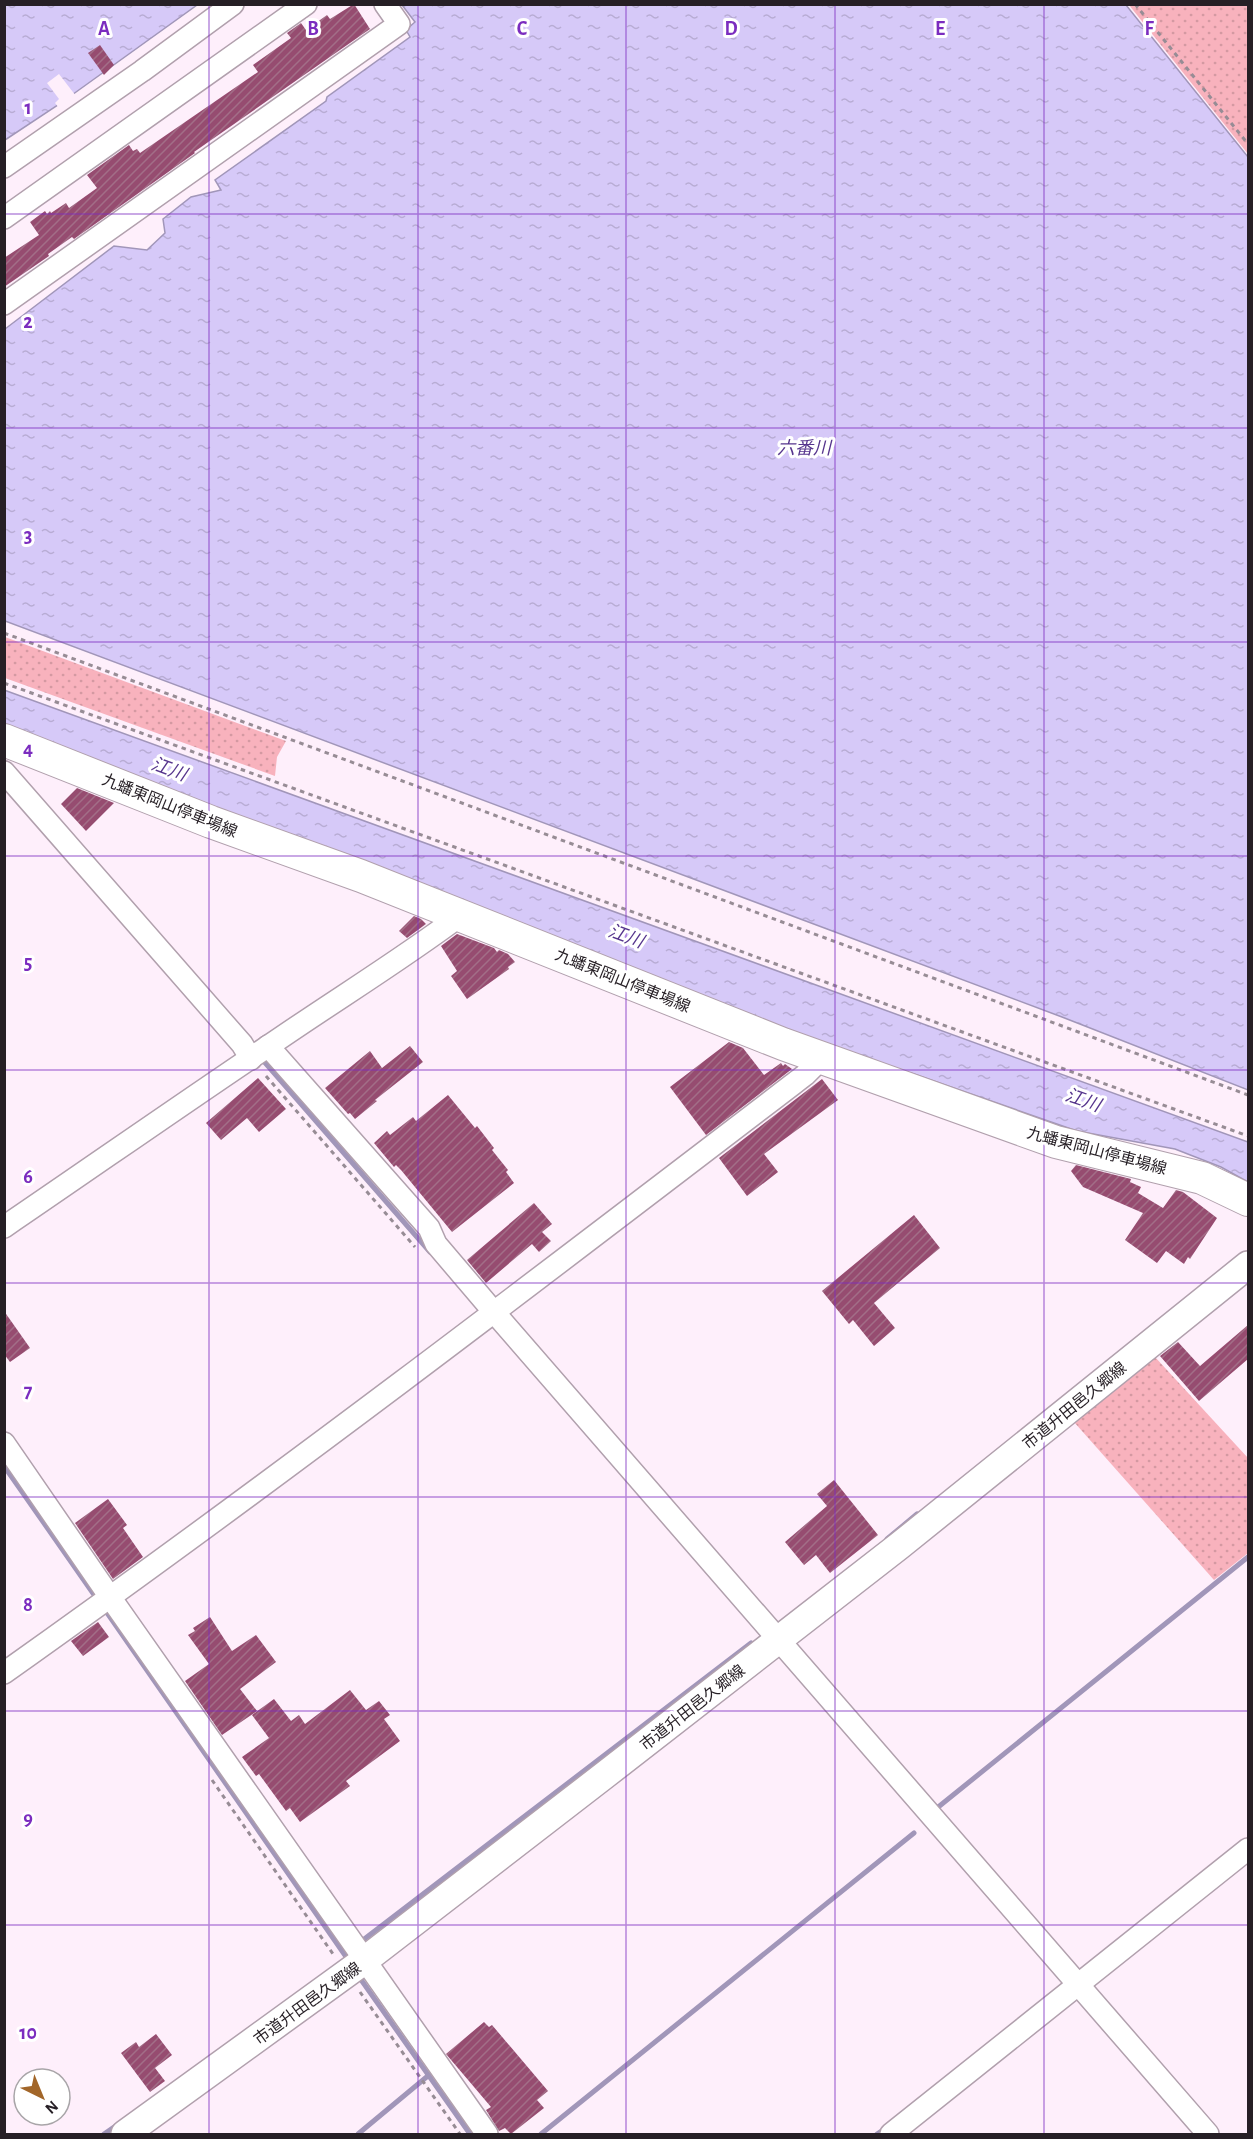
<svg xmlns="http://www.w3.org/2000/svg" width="1253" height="2139" font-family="'Alegreya Sans','Noto Sans JP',sans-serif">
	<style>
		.grass { fill: url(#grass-dots) }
		.water { fill: url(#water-ripples); stroke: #a196b9; stroke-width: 1.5 }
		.pier { fill: #feeffb }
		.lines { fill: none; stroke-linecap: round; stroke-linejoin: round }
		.stream { stroke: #a196b9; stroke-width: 5 }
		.building { fill: url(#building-hatch) }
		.minor-casing { stroke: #b1a0ad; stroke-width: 24 }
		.tertiary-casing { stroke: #b1a0ad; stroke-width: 30 }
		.secondary-casing { stroke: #b1a0ad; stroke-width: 34 }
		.path { stroke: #978c95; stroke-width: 3; stroke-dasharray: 4.5 4.5; stroke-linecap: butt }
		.minor { stroke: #fff; stroke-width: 21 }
		.tertiary { stroke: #fff; stroke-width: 27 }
		.secondary { stroke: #fff; stroke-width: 32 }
		.grid { fill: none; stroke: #7b2cbf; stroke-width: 1.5; stroke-opacity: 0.55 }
		.labels { text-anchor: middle; stroke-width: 6; stroke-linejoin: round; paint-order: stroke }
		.street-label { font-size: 16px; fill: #261f25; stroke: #fff }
		.water-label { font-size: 18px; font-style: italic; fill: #56358d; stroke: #fff }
		.grid-label { font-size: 20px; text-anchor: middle; font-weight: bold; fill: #7b2cbf; stroke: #fff; stroke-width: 6; stroke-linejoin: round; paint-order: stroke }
	</style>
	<defs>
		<pattern id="grass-dots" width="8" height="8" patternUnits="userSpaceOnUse" patternTransform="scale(1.5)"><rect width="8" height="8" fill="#f8b2bd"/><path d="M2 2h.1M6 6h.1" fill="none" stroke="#d499a2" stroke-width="1.8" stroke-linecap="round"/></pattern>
		<pattern id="water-ripples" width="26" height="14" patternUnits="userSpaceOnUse" patternTransform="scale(1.5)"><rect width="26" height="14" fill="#d6c9f8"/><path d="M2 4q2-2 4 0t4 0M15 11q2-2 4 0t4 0" fill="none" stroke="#b8acd4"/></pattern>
		<pattern id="building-hatch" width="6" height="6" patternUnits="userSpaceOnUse" patternTransform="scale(1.5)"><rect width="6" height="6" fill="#964c70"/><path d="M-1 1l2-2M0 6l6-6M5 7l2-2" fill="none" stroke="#a26e87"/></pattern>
	</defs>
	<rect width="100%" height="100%" fill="#feeffb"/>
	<g class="grass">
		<polygon points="1129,5 1248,5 1248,154"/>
		<polygon points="5,637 286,741 277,757 275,776 5,678"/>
		<polygon points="1155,1357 1248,1458 1248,1553 1214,1580 1074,1422"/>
	</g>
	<g class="water">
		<polygon points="5,5 197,5 58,105 5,140"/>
		<polygon points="402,5 1126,5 1248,157 1248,1090 1062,1017 5,621 5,329 114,246 147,250 165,233 163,219 191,197 221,190 215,180 326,101 327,97 410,37 406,30 415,22"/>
		<polygon points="4,690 1248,1142 1248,1182 1221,1167 1175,1149 1077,1131 911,1073 884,1068 5,725"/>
	</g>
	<polygon class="pier" points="59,74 76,96 59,108 55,103 59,99 47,83"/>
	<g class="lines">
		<g class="stream">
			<polyline points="261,1058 430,1252"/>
			<polyline points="4,1466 97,1599"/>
			<polyline points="887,1539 917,1514"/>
			<polyline points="103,1607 349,1961"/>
			<polyline points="937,1808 1248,1557"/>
			<polyline points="363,1940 751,1643"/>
			<polyline points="357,1974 470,2134"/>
			<polyline points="104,2134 117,2125"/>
			<polyline points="358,2134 429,2075"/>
			<polyline points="541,2134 914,1833"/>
			<polyline points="877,2134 886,2128"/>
		</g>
	</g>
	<g class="building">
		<polygon points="354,4 370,29 194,152 195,153 74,239 72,237 48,254 49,256 4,287 4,258 39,235 30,222 45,211 47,214 50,211 51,213 66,203 69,208 97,188 87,175 129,145 133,151 137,149 140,153 258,72 253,65 291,38 287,33 301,23 306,30 327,15 330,19"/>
		<polygon points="100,45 114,65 104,75 88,53"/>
		<polygon points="77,788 114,803 86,831 61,804"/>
		<polygon points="414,916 421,919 426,924 407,938 399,931"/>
		<polygon points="457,934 494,948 497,952 499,950 508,954 515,962 508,967 509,969 467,999 451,976 457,971 441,946"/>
		<polygon points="729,1042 743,1048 764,1075 781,1063 783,1066 785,1064 792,1069 706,1135 670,1087"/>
		<polygon points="410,1046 423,1062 375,1100 377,1101 355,1119 350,1113 348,1114 325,1088 370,1051 382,1068"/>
		<polygon points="258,1078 286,1109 259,1132 247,1118 221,1140 206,1123"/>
		<polygon points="822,1079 838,1100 764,1154 778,1172 747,1196 719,1158"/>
		<polygon points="448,1095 475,1128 477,1126 494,1148 492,1150 508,1170 506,1172 514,1183 452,1232 401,1170 396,1165 394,1167 374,1143 387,1131 390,1135 413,1117 416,1121"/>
		<polygon points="1076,1165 1131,1179 1130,1182 1141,1187 1138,1193 1163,1208 1176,1190 1183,1192 1217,1218 1190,1259 1188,1257 1184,1264 1166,1251 1157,1263 1125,1240 1143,1213 1083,1187 1071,1171"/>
		<polygon points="534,1203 552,1224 542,1232 551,1241 539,1252 532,1244 486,1283 467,1260"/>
		<polygon points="914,1215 940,1248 874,1303 895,1328 874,1346 853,1320 849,1324 822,1291"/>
		<polygon points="4,1311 30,1348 10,1362 4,1354"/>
		<polygon points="1248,1325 1248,1359 1199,1401 1160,1356 1178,1342 1200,1366"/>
		<polygon points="834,1480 878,1535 830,1573 816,1555 804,1565 785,1542 827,1506 817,1494"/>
		<polygon points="108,1499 127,1525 123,1528 143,1557 113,1579 75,1523"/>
		<polygon points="210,1617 232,1651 256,1635 276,1662 240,1689 257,1711 222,1735 185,1681 209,1664 188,1635 195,1631 193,1628"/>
		<polygon points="98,1622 109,1637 83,1656 71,1641"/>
		<polygon points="350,1690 366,1710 379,1701 390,1715 384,1719 400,1741 346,1781 350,1786 300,1822 290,1808 286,1811 259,1774 256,1776 242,1757 269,1738 252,1715 274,1699 291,1721 299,1715 305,1724"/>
		<polygon points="484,2022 489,2027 492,2025 548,2091 537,2100 544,2108 511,2134 505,2128 499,2131 486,2110 491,2107 446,2054"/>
		<polygon points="156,2034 172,2055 155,2068 165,2081 150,2092 121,2053 136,2042 139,2047"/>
	</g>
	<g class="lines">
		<g class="minor-casing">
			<g id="minor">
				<polyline points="4,167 142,71 233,4"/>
				<polyline points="4,218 306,4"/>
				<polyline points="4,304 399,24 385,4"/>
				<polyline points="4,772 242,1044 251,1059"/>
				<polyline points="268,1046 429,1228 436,1244 493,1311 1208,2134"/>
				<path d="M4,1227C95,1165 185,1102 276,1041C337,999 401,960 461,915"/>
				<polyline points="4,1443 110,1597 487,2134"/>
				<path d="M4,1673C276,1480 541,1277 805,1075L823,1057"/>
				<polyline points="891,2134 1248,1849"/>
			</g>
		</g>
		<g class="tertiary-casing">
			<polyline id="tertiary" points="125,2134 365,1960 606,1774 899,1546 1248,1265"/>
		</g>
		<g class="secondary-casing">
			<polyline id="secondary" points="4,740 211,822 361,876 783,1044 1056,1142 1202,1178 1248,1200"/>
		</g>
		<g class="path">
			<polyline points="1135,4 1248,144"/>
			<polyline points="4,633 1248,1095"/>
			<polyline points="4,683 1248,1136"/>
			<polyline points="266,1076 415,1247"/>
			<polyline points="212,1780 333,1954"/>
			<polyline points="360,1992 460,2134"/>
		</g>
		<use href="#minor" class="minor"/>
		<use href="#tertiary" class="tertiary"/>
		<use href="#secondary" class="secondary"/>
	</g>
	<path class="grid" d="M209,4V2134M418,4V2134M626,4V2134M835,4V2134M1044,4V2134M4,214H1248M4,428H1248M4,642H1248M4,856H1248M4,1070H1248M4,1283H1248M4,1497H1248M4,1711H1248M4,1925H1248"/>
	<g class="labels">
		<g class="street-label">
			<text transform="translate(170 805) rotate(22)" y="6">九蟠東岡山停車場線</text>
			<text transform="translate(623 980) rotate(22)" y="6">九蟠東岡山停車場線</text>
			<text transform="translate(1097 1150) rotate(15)" y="6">九蟠東岡山停車場線</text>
			<text transform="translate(1074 1405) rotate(-39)" y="6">市道升田邑久郷線</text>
			<text transform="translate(692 1707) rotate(-38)" y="6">市道升田邑久郷線</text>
			<text transform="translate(307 2003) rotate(-36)" y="6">市道升田邑久郷線</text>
		</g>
		<g class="water-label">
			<text x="804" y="454">六番川</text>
			<text transform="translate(169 769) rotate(20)" y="6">江川</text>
			<text transform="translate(626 936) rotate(20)" y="6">江川</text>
			<text transform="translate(1083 1100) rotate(19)" y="6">江川</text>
		</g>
	</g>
	<g class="grid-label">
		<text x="104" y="35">A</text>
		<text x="313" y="35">B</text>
		<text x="522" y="35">C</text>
		<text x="731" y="35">D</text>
		<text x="940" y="35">E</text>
		<text x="1149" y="35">F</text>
		<text x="28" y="114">1</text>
		<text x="28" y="328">2</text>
		<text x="28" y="542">3</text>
		<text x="28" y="755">4</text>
		<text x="28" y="969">5</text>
		<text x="28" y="1183">6</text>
		<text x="28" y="1397">7</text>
		<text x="28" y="1611">8</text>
		<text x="28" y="1825">9</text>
		<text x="28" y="2039">10</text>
	</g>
	<rect width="1253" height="2139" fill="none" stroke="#261f25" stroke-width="12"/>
	<g transform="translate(42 2097) rotate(137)"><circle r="28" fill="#ffffff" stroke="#a8a5a8" stroke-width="1.5"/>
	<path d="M0-4.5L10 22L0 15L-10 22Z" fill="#a26629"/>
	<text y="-9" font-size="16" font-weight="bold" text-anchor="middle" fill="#261f25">N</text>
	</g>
</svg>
